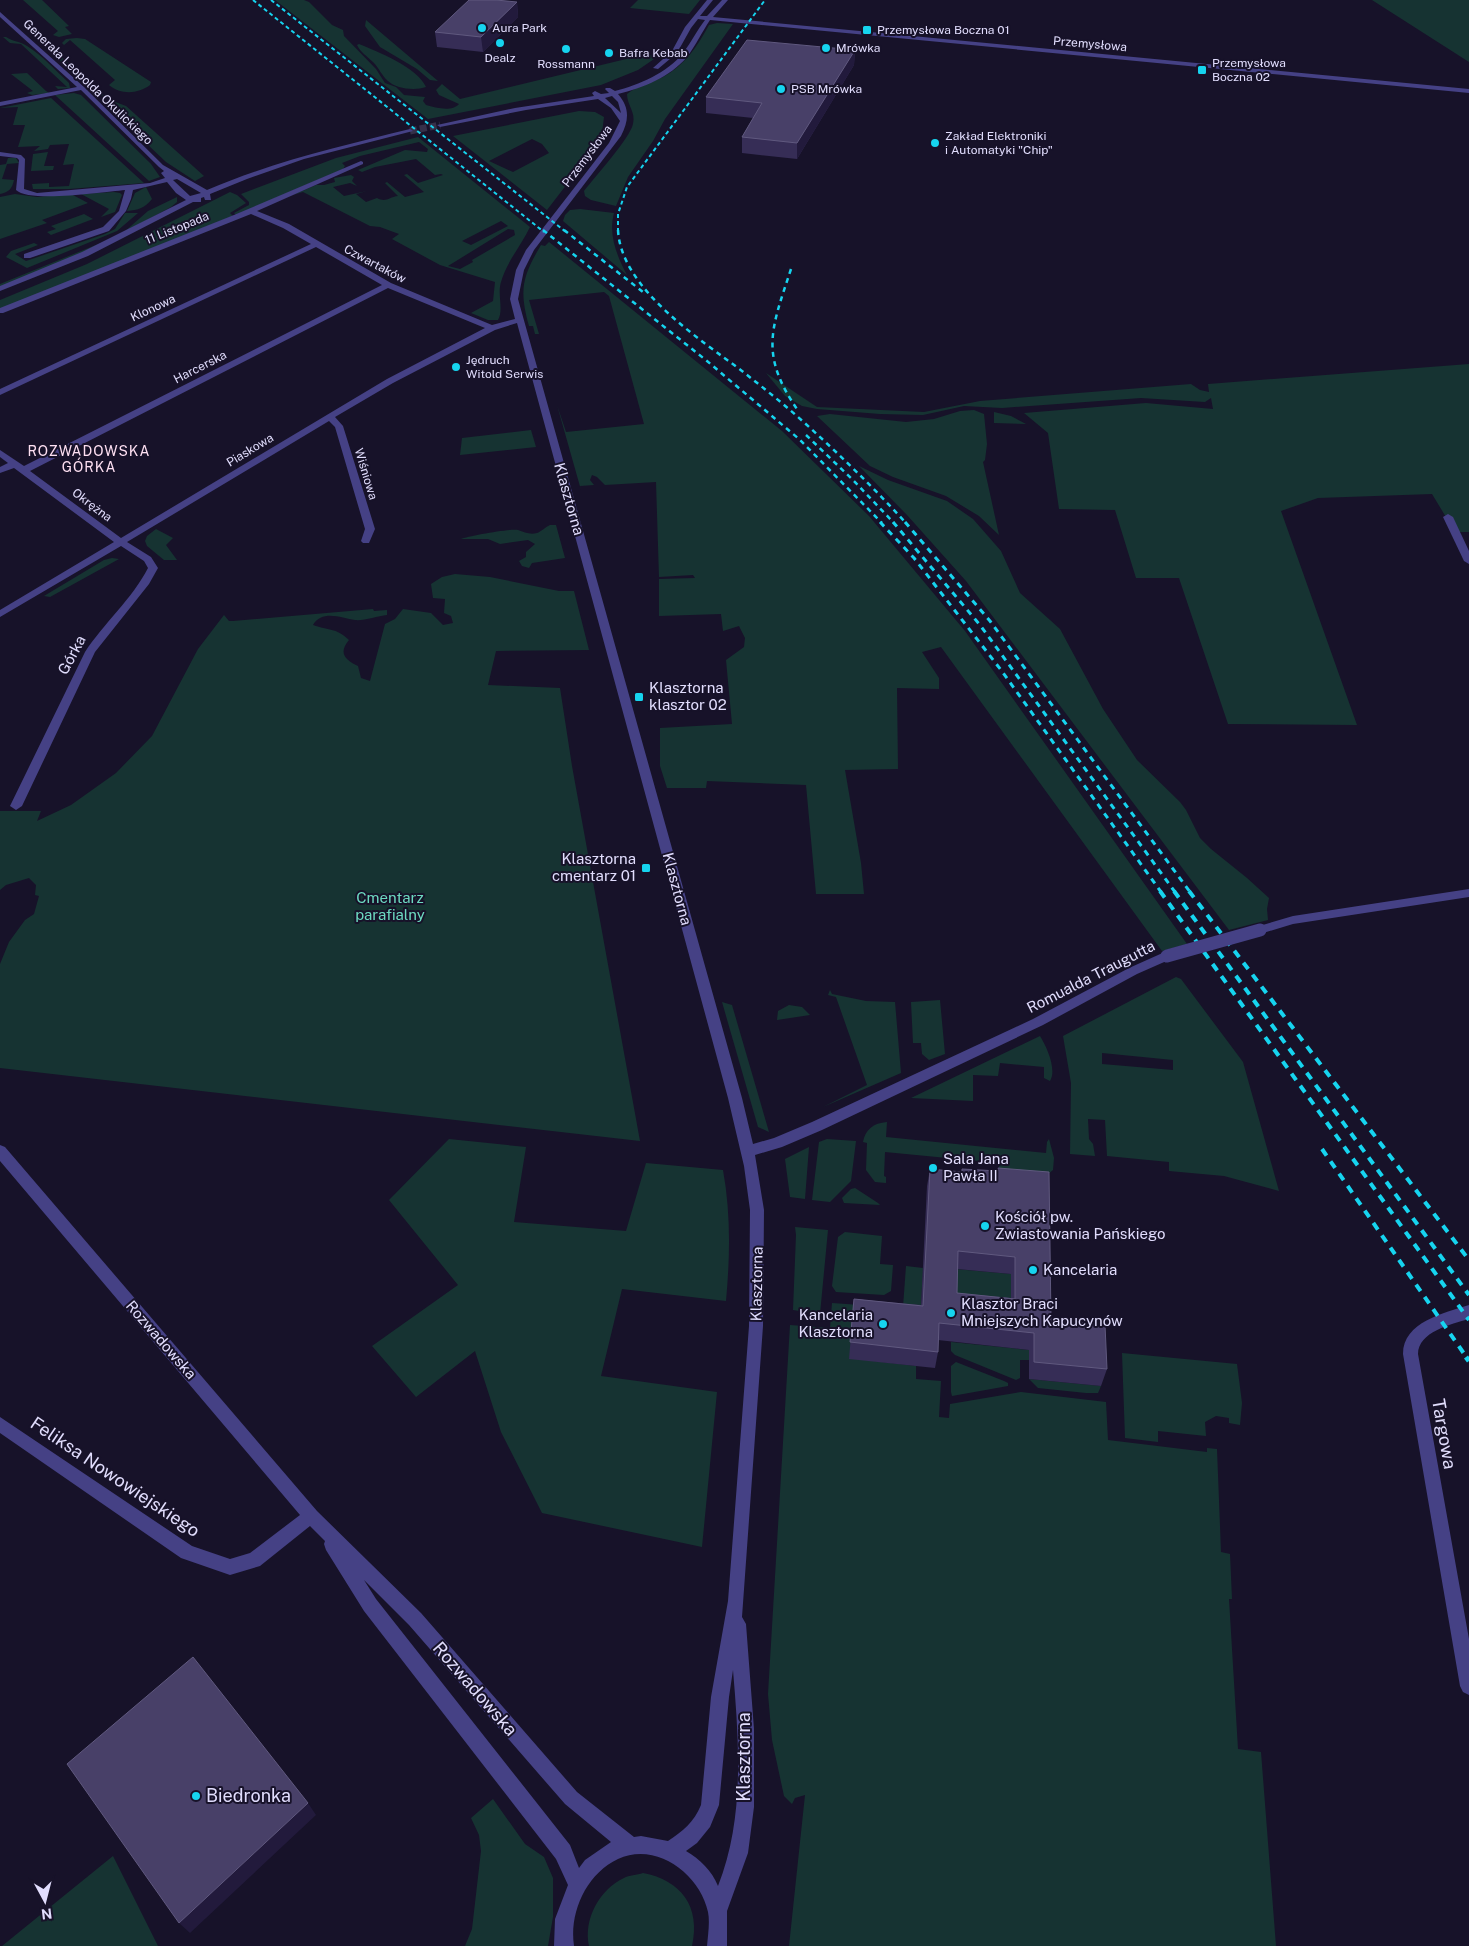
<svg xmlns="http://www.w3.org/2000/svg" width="1469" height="1946" font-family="'Public Sans',sans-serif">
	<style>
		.green { fill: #163332; fill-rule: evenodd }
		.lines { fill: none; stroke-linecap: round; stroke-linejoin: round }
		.minor-tunnel { stroke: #353049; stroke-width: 7; stroke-dasharray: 7 3; stroke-linecap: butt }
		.minor { fill: #454185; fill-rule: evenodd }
		.rail-far4 { stroke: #16d4ef; stroke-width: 2; stroke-dasharray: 4 3; stroke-linecap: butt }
		.rail-far3 { stroke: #16d4ef; stroke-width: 2.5; stroke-dasharray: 5 4.5; stroke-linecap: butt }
		.rail-far2 { stroke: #16d4ef; stroke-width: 3; stroke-dasharray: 6 5.5; stroke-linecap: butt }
		.rail-far1 { stroke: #16d4ef; stroke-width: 4; stroke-dasharray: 8 7; stroke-linecap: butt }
		.rail { stroke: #16d4ef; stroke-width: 5; stroke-dasharray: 10 9; stroke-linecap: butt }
		.minor-bridge { stroke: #454185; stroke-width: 13 }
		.wall { fill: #362d56; fill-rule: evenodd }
		.shaded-wall { fill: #221a3c }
		.building { fill: #484068; stroke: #60597f; fill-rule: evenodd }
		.poi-dot { fill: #16d4ef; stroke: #171229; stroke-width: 2 }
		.labels { text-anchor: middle; stroke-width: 4; stroke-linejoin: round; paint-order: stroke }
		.far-poi-label { font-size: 12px; fill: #e1ddfd; stroke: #171229; text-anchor: start }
		.far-street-label { font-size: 12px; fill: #e1ddfd; stroke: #171229 }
		.far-neighbourhood-label { font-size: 14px; letter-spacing: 1px; fill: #fddff1; stroke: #171229 }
		.street-label { font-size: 15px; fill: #e1ddfd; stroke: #171229 }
		.poi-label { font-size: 15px; fill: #e1ddfd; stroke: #171229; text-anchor: start }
		.park-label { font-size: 15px; fill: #6cd9c0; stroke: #171229 }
		.near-street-label { font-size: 18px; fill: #e1ddfd; stroke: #171229 }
		.near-poi-label { font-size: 18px; fill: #e1ddfd; stroke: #171229; text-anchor: start }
	</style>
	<rect width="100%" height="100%" fill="#171229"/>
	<g class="green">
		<polygon points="23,0 42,0 69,26 65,27 72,34 59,37 53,35 58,31"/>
		<path d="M275,0H304L309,2L332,25L343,30L344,36L376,69L385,83L396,87L404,95L425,97L423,101L426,105C436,108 452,112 459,104L439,95L436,90L442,84L460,99L647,54L657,57L638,70L601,85L428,119Z"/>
		<polygon points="638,0 700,0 689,14 630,8"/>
		<polygon points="1372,0 1469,0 1469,62"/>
		<polygon points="366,20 438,81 430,80 417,69 380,47 365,26"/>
		<path d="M717,23L733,24L665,119L653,141L628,177L616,206L591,200L585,196L584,191C595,177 630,138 633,124C636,112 627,105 627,94C638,85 651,83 663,77C685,65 697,47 709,25Z"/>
		<path d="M3,37H6C13,42 20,41 27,46C42,55 56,71 69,83L70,88L58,89L55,86L67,87L21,44L10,43Z"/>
		<path d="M77,38L85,39L151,82L150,85C138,94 121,95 109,85L115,80L70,40L64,45L62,43L66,39Z"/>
		<polygon points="47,44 106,97 97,95 45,47"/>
		<path d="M359,44C378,52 417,67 426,87C415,91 396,89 388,81C382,76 379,68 373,62C367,56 361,53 357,45Z"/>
		<polygon points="27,73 46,91 49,93 32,95 27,93 33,91 11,74"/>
		<polygon points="74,93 81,95 151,164 160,177 149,181 55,95"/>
		<polygon points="51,98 144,183 69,189 33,189 32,184 49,183 49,187 69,186 74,164 63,165 69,144 50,145 48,149 34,151 40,146 18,147 25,125 13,125 18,107 0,108"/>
		<polygon points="110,100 126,106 204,176 195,181 166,162 106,105"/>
		<path d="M579,111L595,112L604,117L602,133L584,162L547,210L453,136ZM532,139L542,144L549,153L513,172L489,161Z"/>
		<path d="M418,137L530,227C521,246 507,261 501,282C497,294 504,310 498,320H488L471,313L493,301L495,282L440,265L392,239L399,234L380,227L370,226L303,192L293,195L316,185H324L335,182L334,178L351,175L354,177L352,181L357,186L350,183L333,187L344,196L367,191L356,194L366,202L377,198C386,203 389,197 398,196L385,183L387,182L405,197L424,192L404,175L407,174L418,183L443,175L441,174L435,175L416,159L375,167L362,172L358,170L405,150L427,152L428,149L419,142L360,156L342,163L345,166L343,169L236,215L234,213L249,205V202L241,194L336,158ZM501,221L508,226L471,245L462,241ZM508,229L514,230L515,235L472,260L473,262L460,269L448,266Z"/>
		<polygon points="48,152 44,166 54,166 53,170 31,171 33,154"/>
		<path d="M8,158H16L19,163L7,164L2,179L14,180C12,189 9,192 0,194V165L6,164Z"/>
		<path d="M146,187L152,199C145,208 138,210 127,211L135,193Z"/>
		<polygon points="114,192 120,193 122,195 115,212 101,217 109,209 81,194"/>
		<polygon points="230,192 237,195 246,203 230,213 233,216 0,309 0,300 87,264"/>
		<polygon points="15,194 37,197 71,194 88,203 42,220 47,223 0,239 0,197"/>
		<polygon points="177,197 177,202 171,207 97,247 0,287 0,284 113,238 123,233 148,211"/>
		<path d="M580,209L614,213C608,235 617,256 627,275L563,221L565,215L570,210Z"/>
		<polygon points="125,213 138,213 117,231 27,268 6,257 11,251 34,243 38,245 15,254 26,261 105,234 115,229"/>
		<polygon points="84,214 93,219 51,235 47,232 56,229 51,226"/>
		<path d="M549,242L782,431L869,516L965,631L1187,944L1162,951L941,647L922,652L939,678V689L897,688L898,769L845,770L861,863L864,894H816L806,785L707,781L706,788H667L660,766V728L732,724L726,660L744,647L745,638L739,626L723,631L721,614L659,616V579L695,578L693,575L659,577L656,482L605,485L597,477L592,475L590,480L594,485L580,486L581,490L557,405L566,432L644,424L609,296L604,292L529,300L539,334H535L533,326H529C519,290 522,277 541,245L545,246Z"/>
		<polygon points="1469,364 1469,532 1455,532 1432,494 1318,498 1281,511 1357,725 1228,724 1179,578 1136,578 1115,510 1059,509 1048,433 1024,413 1146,403 1213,409 1211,398 1205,402 1141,398 1002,408 964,406 923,415 880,414 817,409 802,406 785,396 766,373 817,407 924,412 980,401 1191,384 1200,390 1209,392 1208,384"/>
		<polygon points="974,410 984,414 987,444 985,460 983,462 999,535 979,516 946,496 893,477 870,466 817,416 830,414 906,422 934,419 960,411"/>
		<polygon points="994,412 1011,416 1026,424 994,423"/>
		<polygon points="531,430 536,447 460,455 462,438"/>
		<polygon points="859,466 888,480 947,501 973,519 1001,551 1020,593 1060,629 1103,709 1137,760 1180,802 1186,810 1200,838 1211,849 1247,878 1269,898 1267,909 1268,920 1229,930 966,581 907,515"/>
		<path d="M550,525H556L565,558L532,563L529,568L522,566L519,561L526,557V552L535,544L528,540L500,544L488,539H461C468,536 512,528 518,530C524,532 530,535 537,533C541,532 545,527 550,525Z"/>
		<polygon points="156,529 173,538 166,545 177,560 164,560 147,546 145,541 147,536"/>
		<polygon points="112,558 119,559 50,597 44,596 104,560"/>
		<path d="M455,574L490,577L559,591H574L589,650L496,651L488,685L560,688L572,766L640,1141L0,1068V964L9,942L25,920L34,914L39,896L35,895L36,885L29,878L6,885L0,890V811H41L37,821L71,805L116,773L152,736L198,649L224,615L229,621H233L373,609L374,611L387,610V615C377,616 364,621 355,620C342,618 322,609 313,625C329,631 335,627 349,640C338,653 345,660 358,666L361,678L370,681L385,624L395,619L403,609L431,613L443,625L453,623L451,616L444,613L445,599L433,598L431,584L442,577Z"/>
		<path d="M1176,977L1181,979L1243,1062L1279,1191L1224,1176L1169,1171V1162L1107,1156L1105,1120L1088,1119L1089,1139L1093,1144L1095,1156L1070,1154L1071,1083L1063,1036ZM1102,1053L1173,1060V1070L1102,1064Z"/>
		<polygon points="830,990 832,994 866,1001 895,1002 901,1073 823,1107 867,1085 836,997 828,995"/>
		<polygon points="940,1000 945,1054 929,1060 922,1054 921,1043 913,1043 911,1002"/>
		<polygon points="722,1002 732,1005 769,1132 758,1127"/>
		<polygon points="789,1005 802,1007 810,1015 777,1020 778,1011"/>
		<path d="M1040,1036C1047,1047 1057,1070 1050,1081L1044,1078V1067L1000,1063L998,1076L973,1075V1101L911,1098Z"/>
		<path d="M887,1122L886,1137L1046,1153L1047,1142L1049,1139L1054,1158L1053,1170L1048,1174L999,1170V1163L885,1152L884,1176L886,1177V1183L875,1182L866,1170L867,1143L863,1142C865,1130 873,1123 887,1122Z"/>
		<path d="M449,1139L526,1147L514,1222L626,1231L646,1163L723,1170C731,1214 730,1257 726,1301L622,1289L601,1376L717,1392L702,1547L542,1513L501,1432L475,1351L416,1397L372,1346L458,1285L389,1200Z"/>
		<polygon points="827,1139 856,1141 851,1181 830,1202 812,1200 819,1142"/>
		<polygon points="809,1147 805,1199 790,1197 785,1159"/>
		<polygon points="855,1188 878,1203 880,1205 844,1203 842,1198 851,1189"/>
		<polygon points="795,1227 828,1230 820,1314 793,1310 796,1235"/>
		<polygon points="845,1232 882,1236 880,1264 893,1265 891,1291 884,1295 836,1292 832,1286 838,1237"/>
		<polygon points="906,1266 923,1268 920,1322 902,1321"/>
		<polygon points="955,1269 1011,1274 1011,1316 953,1310"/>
		<polygon points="832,1303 889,1307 849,1358 916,1366 916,1379 941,1381 939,1417 949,1418 950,1404 1021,1392 1106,1402 1108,1440 1207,1452 1207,1448 1217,1449 1221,1552 1230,1554 1232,1599 1229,1599 1238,1749 1261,1752 1276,1946 789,1946 805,1795 795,1798 792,1804 784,1796 772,1740 768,1694 790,1325 830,1328"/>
		<polygon points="951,1342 1029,1350 1029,1360 1020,1360 1020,1378 1016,1380 955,1355 951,1351"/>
		<polygon points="1122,1353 1237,1364 1242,1403 1240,1425 1229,1423 1229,1418 1216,1416 1205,1422 1206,1436 1158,1431 1158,1442 1125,1438"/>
		<polygon points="956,1362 1004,1381 1008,1383 1008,1386 952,1396 951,1392 951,1366"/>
		<polygon points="1029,1379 1101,1386 1098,1393 1086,1393 1038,1388"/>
		<polygon points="493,1799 525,1844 544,1857 553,1878 553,1917 548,1946 465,1946 472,1929 481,1851 479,1835 471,1818"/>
		<polygon points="113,1856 158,1946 2,1946"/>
		<path d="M643,1873C681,1880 701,1907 692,1946H589C583,1919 600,1889 624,1878C629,1875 637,1875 643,1873Z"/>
	</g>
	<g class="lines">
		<polyline class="minor-tunnel" points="410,131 440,125"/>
		<g class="minor">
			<path d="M707,0H713L700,16H707L722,0H728L713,17L1469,89V93L710,20C702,32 696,45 687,57C670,77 643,88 618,94C630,108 629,120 621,136L534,250L524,270L518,299L742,1098L753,1144L774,1138L812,1122L1033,1019L1129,968L1167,951L1171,953L1173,956L1171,959L1137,974L1043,1025L822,1130L782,1147L755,1155L764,1210L763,1326L742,1617L746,1624L754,1729V1807L748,1853L727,1911V1946H707C708,1935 710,1922 708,1912C700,1874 656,1841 618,1859C586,1874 569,1913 574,1946H554L555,1919L568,1885L556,1859L364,1611L326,1550L324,1544L325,1541L310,1526L260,1566L230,1575L181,1558L0,1433V1417L192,1546L230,1559L250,1553L300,1515L0,1161V1145L5,1147L317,1511L421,1613L577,1792L634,1837L641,1836L668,1841C683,1831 694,1822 701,1805L711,1697L728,1601L749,1326L750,1210L744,1166L728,1098L517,323L495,330L393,383L335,417L343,426L375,529L369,543H363L361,541L365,529L335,427L329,421L127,542L151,557L158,568L149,584L95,652L22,806L16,810L10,806L85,652C104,623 132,599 148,568L144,561L121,546L0,617V610L114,542L14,468L0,473V467L8,463L0,457V450L24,466L382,285L316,247L0,395V389L311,244L283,228L251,214L3,313H0V308L234,215L361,161L363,162V164L257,211L289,224L391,283L492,325L515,319L510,299L516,270L526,250L609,143L620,121L611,108L598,99L526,110L440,127L437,125L515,108L594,96L592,93L595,91L601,94L609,93L605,89L606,88H610L615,91C639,85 667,73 683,53C691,43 697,30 705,20L698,19L691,28L677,53L658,69L653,68L672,51L685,27ZM612,96L618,102L621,113L605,98ZM388,288L485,328L387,379L121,538L30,471ZM364,1580L409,1625L565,1804L611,1842L585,1860L579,1868L570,1845L376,1599ZM733,1670C739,1742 745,1818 718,1886C712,1871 700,1859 686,1851L697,1843L710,1827L719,1805L729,1697Z"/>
			<path d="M0,12L84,87L163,165L207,190C272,162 341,146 410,129L413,131L304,159L247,179L210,194L211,200H205L204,197L201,198V202H193L88,256L0,291V286L82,252L186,200L176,193L167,182L133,190L131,199L126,211L109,231L30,258H24V254L103,227L119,211L125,190C104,192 29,203 16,190L19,160L17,158L0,156V152L21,155L25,159L24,189L37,193L150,183L165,178L161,173L164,171L159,167L81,90L0,106V102L77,87L0,17ZM177,179L201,193L190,196L173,180Z"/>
			<polygon points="1448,514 1453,517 1469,551 1469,564 1464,561 1443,517"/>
			<polygon points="1469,889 1469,897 1293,924 1260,934 1254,930 1256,927 1293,916"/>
			<path d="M1469,1305V1319C1451,1324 1418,1332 1418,1354L1469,1639V1695L1463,1692L1460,1686L1403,1354C1403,1322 1444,1313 1469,1305Z"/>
		</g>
		<g class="rail-far4">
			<polyline points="253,0 544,232"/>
			<polyline points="271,0 566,232"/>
			<polyline points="618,232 618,214 627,187 765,0"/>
		</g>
		<g class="rail-far3">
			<polyline points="543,230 707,361 799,439 882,523"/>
			<polyline points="564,230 643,292"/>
			<path d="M618,230C621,289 700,339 742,371C761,386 780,401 798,417C836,451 872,486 906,523"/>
			<path d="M791,269C771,330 759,355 799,412"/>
			<polyline points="806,435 853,480 894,523"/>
		</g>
		<g class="rail-far2">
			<polyline points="880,522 914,558 1001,670 1161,892"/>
			<polyline points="893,522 980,625 1175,892"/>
			<polyline points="905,522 990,621 1190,892"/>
		</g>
		<g class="rail-far1">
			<polyline points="1160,891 1469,1320"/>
			<polyline points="1174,891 1469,1295"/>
			<polyline points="1189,891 1469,1260"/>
			<polyline points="1322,1149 1467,1358"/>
		</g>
		<polyline class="rail" points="1466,1357 1469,1361"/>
		<polyline class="minor-bridge" points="1167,956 1260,930"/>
	</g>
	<g class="wall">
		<polygon points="517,2 518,17 483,52 437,47 435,32"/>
		<polygon points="855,50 854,65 797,159 742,153 742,137 753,118 706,113 706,97"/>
		<path d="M998,1168L1051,1320L1107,1369L1101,1386L1029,1379V1350L938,1340V1352L935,1368L849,1359L854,1299L921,1305L927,1186L930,1169L961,1172L997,1171ZM957,1269L1011,1274V1298L957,1293Z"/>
	</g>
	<g class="shaded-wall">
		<polygon points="517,2 518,17 483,52 481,37"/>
		<polygon points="855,50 854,65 797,159 797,143"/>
		<polygon points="308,1803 316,1815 190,1933 179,1923"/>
	</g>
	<g class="building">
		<polygon points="469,0 496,0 517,2 481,37 435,32"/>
		<polygon points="747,40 855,50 797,143 742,137 762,103 706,97"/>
		<path d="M998,1168L1049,1172L1051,1320L1105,1325L1107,1369L1034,1362V1333L939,1323L938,1352L850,1342L854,1299L923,1306L930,1169L962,1172V1169L998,1171ZM958,1251L1015,1257V1299L957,1293Z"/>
		<polygon points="193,1657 308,1803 179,1923 67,1764"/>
	</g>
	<g class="poi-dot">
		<circle cx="482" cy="28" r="5"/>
		<rect x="862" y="25" width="10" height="10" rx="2.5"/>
		<circle cx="500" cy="43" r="5"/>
		<circle cx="826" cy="48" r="5"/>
		<circle cx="566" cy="49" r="5"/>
		<circle cx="609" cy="53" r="5"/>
		<rect x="1197" y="65" width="10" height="10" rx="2.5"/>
		<circle cx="781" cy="89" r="5"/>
		<circle cx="935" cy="143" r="5"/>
		<circle cx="456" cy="367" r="5"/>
		<rect x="634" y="692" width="10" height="10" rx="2.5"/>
		<rect x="641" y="863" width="10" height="10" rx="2.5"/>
		<circle cx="933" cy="1168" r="5"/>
		<circle cx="985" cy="1226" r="5"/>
		<circle cx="1033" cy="1270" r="5"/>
		<circle cx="951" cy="1313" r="5"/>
		<circle cx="883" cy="1324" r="5"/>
		<circle cx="196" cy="1796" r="5"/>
	</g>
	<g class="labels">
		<g class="far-poi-label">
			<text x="492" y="32">Aura Park</text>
			<text x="877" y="34">Przemysłowa Boczna 01</text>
			<text x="836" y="52">Mrówka</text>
			<text x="619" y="57">Bafra Kebab</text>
			<text x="500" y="62" text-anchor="middle">Dealz</text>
			<text x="1212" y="67">Przemysłowa<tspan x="1212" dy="14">Boczna 02</tspan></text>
			<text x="566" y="68" text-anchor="middle">Rossmann</text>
			<text x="791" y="93">PSB Mrówka</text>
			<text x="945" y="140">Zakład Elektroniki<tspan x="945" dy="14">i Automatyki "Chip"</tspan></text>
			<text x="466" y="364">Jędruch<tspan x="466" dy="14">Witold Serwis</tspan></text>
		</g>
		<g class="far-street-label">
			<text transform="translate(1090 44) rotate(5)" y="4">Przemysłowa</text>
			<text transform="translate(88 82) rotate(44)" y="4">Generała Leopolda Okulickiego</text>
			<text transform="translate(587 156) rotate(-53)" y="4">Przemysłowa</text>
			<text transform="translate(177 228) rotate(-22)" y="4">11 Listopada</text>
			<text transform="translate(375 264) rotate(28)" y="4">Czwartaków</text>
			<text transform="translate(153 308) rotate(-25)" y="4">Klonowa</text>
			<text transform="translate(200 367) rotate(-27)" y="4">Harcerska</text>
			<text transform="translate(250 450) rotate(-31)" y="4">Piaskowa</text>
			<text transform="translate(366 474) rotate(73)" y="4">Wiśniowa</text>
			<text transform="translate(92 505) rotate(37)" y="4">Okrężna</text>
		</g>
		<g class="far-neighbourhood-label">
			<text x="89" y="456">ROZWADOWSKA<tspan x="89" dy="16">GÓRKA</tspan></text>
		</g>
		<g class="street-label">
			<text transform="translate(569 499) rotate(74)" y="5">Klasztorna</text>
			<text transform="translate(72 655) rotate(-62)" y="5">Górka</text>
			<text transform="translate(677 889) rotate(75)" y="5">Klasztorna</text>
			<text transform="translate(1091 977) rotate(-27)" y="5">Romualda Traugutta</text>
			<text transform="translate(757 1284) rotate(-89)" y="5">Klasztorna</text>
			<text transform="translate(161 1340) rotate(49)" y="5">Rozwadowska</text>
		</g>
		<g class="poi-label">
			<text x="649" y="693">Klasztorna<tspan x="649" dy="17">klasztor 02</tspan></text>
			<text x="636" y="864" text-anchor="end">Klasztorna<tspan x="636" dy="17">cmentarz 01</tspan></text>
			<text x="943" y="1164">Sala Jana<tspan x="943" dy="17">Pawła II</tspan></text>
			<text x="995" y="1222">Kościół pw.<tspan x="995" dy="17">Zwiastowania Pańskiego</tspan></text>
			<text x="1043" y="1275">Kancelaria</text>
			<text x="961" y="1309">Klasztor Braci<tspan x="961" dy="17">Mniejszych Kapucynów</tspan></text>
			<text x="873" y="1320" text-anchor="end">Kancelaria<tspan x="873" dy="17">Klasztorna</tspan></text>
		</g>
		<g class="park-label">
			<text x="390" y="903">Cmentarz<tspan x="390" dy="17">parafialny</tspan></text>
		</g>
		<g class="near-street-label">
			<text transform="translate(1444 1434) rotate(80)" y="6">Targowa</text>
			<text transform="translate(115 1477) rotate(34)" y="6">Feliksa Nowowiejskiego</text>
			<text transform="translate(475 1689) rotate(49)" y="6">Rozwadowska</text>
			<text transform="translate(744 1757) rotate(-90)" y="6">Klasztorna</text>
		</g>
		<g class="near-poi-label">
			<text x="206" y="1802">Biedronka</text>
		</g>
	</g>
	<g transform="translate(45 1901) rotate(173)" stroke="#171229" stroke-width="4" paint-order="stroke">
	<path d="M0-4L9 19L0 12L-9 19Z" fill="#e1ddfd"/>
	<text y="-8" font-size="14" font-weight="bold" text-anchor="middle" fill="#e1ddfd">N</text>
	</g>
</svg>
